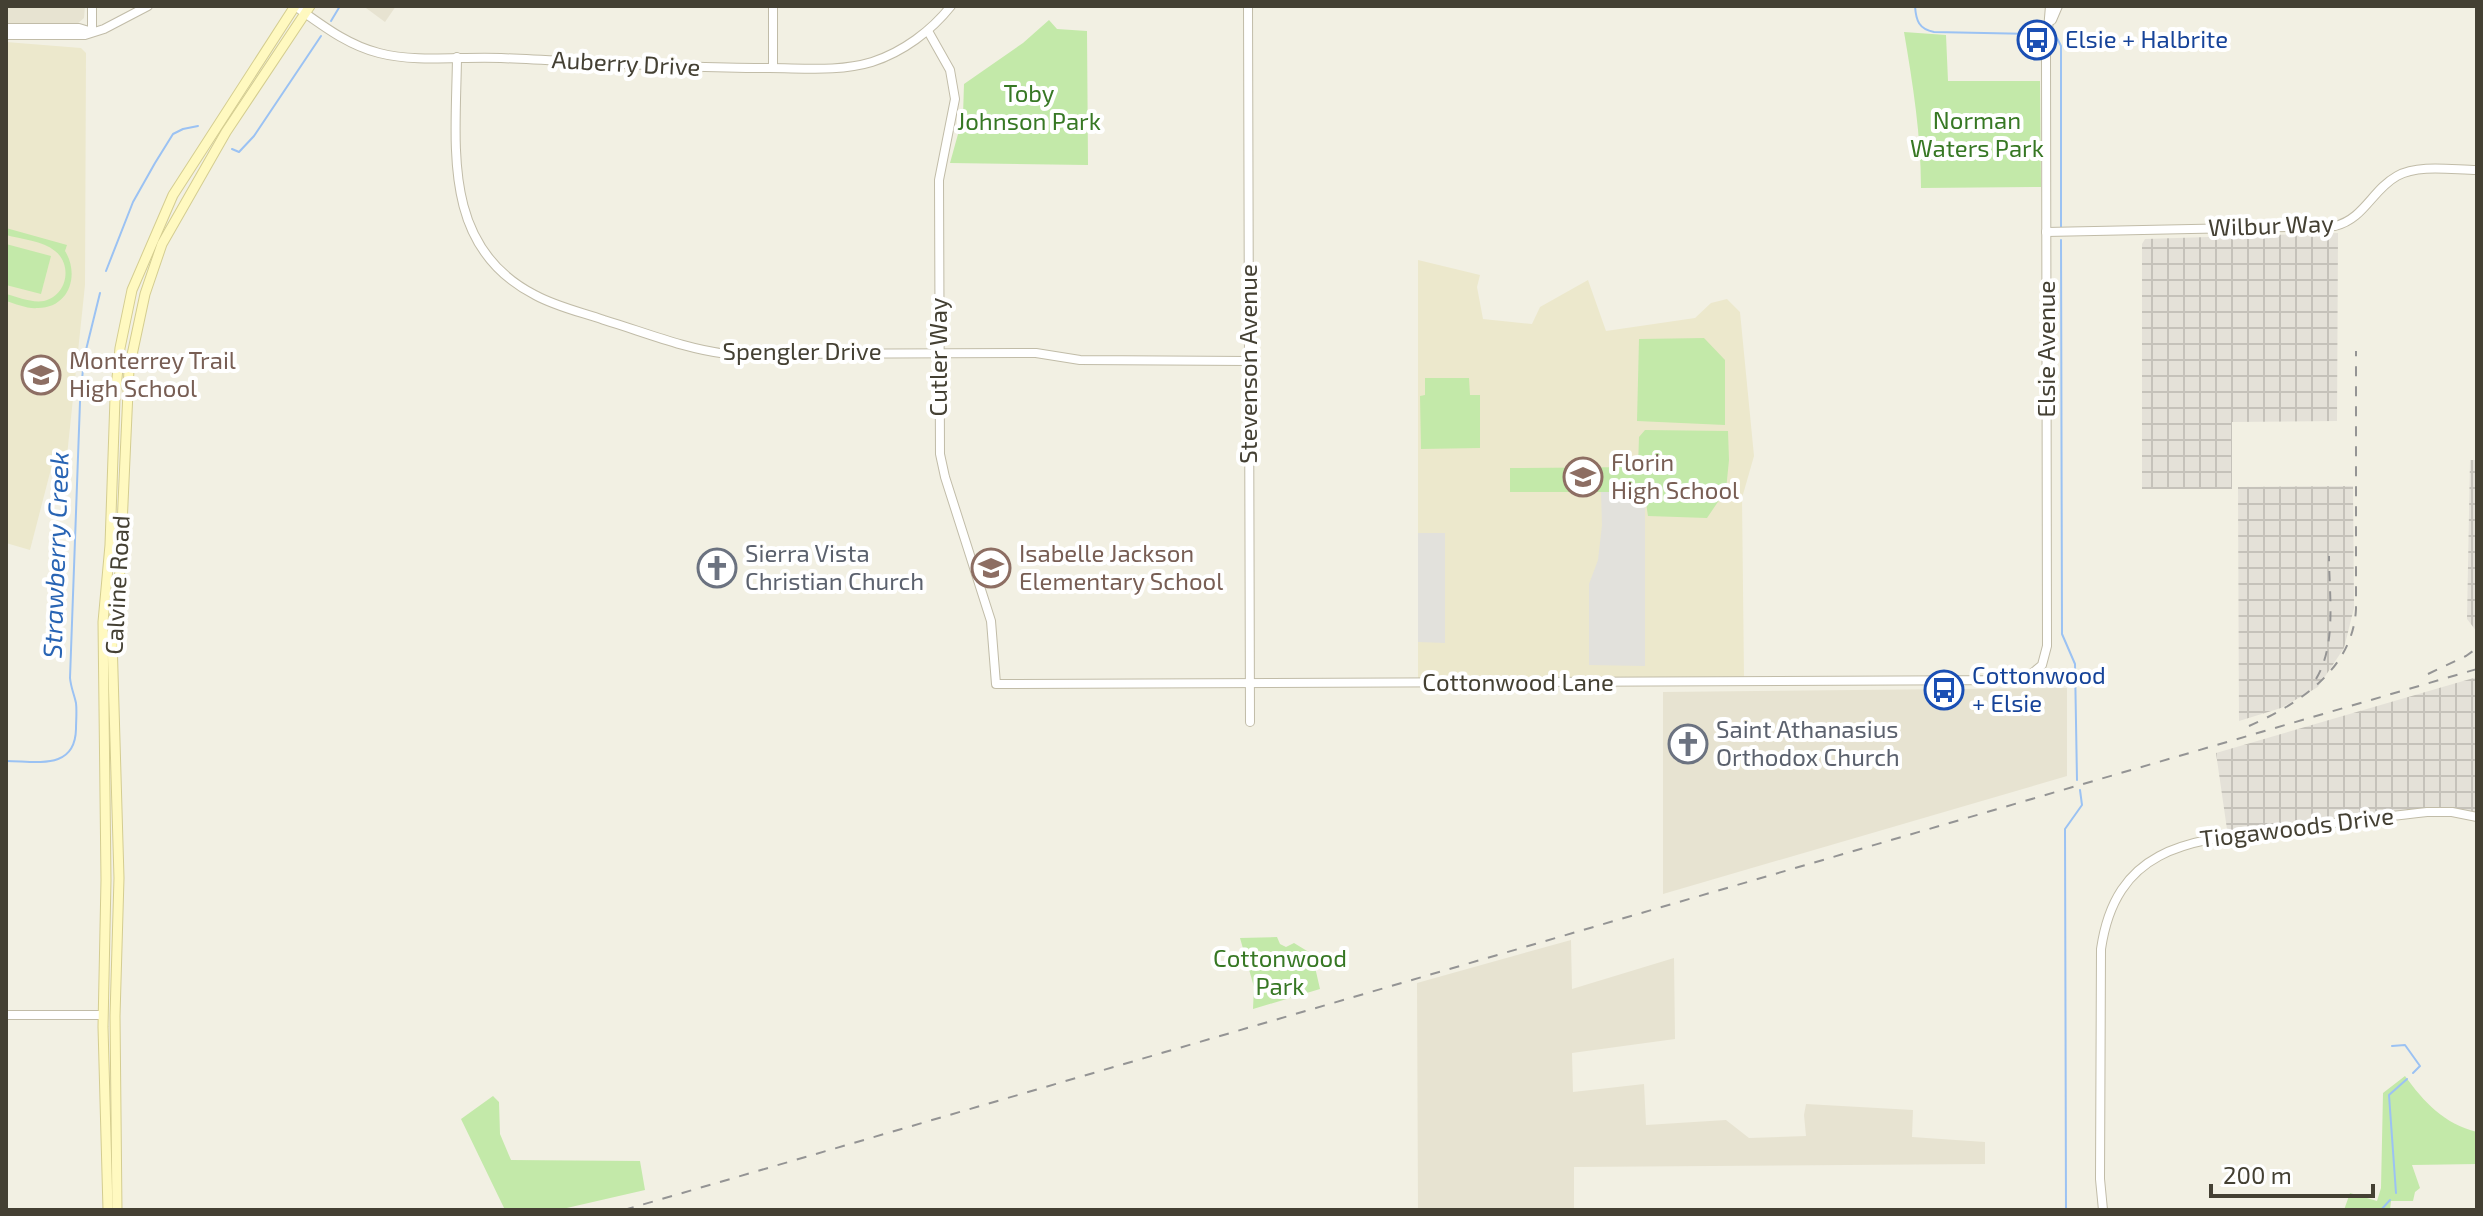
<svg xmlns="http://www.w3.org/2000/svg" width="2483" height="1216" font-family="'Exo 2',sans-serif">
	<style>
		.residential { fill: #e7e3d1 }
		.industrial { fill: url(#industrial-grid) }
		.education { fill: #ece8cc }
		.green { fill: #c3e9a9 }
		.parking { fill: #e2e1dc }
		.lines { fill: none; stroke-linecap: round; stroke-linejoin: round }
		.stream { stroke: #9bc2f3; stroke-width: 2 }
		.tertiary-casing { stroke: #c1bca8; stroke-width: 10 }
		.secondary-casing { stroke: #d4cd90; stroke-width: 11 }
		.tertiary { stroke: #fff; stroke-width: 8 }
		.secondary { stroke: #fff9c0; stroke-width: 9 }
		.rail { stroke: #949494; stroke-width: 2; stroke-dasharray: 10 10; stroke-linecap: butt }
		.labels { text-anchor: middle; stroke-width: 8; stroke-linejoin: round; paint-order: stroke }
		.transit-label { font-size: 24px; fill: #164399; stroke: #fff; text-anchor: start }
		.street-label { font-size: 24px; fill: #444033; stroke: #fff }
		.park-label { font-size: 24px; fill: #377824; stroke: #fff }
		.education-label { font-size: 24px; fill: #785e54; stroke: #fff; text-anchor: start }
		.worship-label { font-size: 24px; fill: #5b616d; stroke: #fff; text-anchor: start }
		.water-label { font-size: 26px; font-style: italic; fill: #2864b4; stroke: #fff }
	</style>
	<defs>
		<pattern id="industrial-grid" width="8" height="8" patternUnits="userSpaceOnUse" patternTransform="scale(2)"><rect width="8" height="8" fill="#e4e1d8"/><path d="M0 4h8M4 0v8" fill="none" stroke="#c5c2ba"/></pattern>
	</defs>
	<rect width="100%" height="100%" fill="#f2f0e3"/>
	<g class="residential">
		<polygon points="6,6 85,6 84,18 77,24 6,24"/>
		<polygon points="368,6 396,6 385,22 366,8"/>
		<polygon points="2067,688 2067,776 1663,894 1663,692"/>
		<polygon points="1571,940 1572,989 1674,958 1675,1039 1572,1053 1573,1092 1644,1084 1646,1125 1726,1120 1749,1138 1806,1136 1804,1115 1806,1104 1913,1110 1912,1137 1985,1142 1985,1164 1574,1167 1574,1210 1418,1210 1417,983"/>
	</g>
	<g class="industrial">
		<polygon points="2338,233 2337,421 2232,422 2232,489 2142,489 2142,244 2145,239"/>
		<polygon points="2470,460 2477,460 2477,632 2467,619"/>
		<polygon points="2353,486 2354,608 2344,648 2318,687 2281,708 2239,721 2238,487"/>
		<polygon points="2477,677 2477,817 2440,811 2228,836 2216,753"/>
	</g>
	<g class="education">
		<polygon points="6,42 81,48 86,53 85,285 66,465 52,465 30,550 6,543"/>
		<polygon points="1418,260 1480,275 1477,287 1483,319 1532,324 1540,307 1588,280 1606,331 1695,318 1711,303 1727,299 1740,312 1754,456 1742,498 1744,678 1418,678"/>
	</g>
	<g class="green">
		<polygon points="1049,20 1057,29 1087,31 1088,165 950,163 963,116 964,84 1023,43"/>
		<path d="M1904,32L1946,35L1948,81H2040L2041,187L1921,188C1921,135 1913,85 1904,32Z"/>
		<path d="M6,228L67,245L65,251C80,275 69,308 38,308C27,309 16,304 6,301V294C18,297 31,303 44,301C67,296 73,265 55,251C43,241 21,239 6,235Z"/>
		<polygon points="6,244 51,256 41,294 6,285"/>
		<polygon points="1704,338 1725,360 1725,425 1637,421 1639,339"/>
		<polygon points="1425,378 1469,378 1470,395 1480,395 1480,448 1421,449 1420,396 1425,395"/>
		<polygon points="1645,430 1728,431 1729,460 1726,490 1707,518 1648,516 1645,497 1638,492 1510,492 1510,468 1638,467 1639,437"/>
		<polygon points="1277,937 1280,944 1286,947 1294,943 1312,954 1320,989 1253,1009 1254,987 1240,938"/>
		<path d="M2405,1076C2424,1102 2444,1124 2477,1132V1164L2412,1165L2420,1188L2415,1192L2413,1201H2391L2390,1210H2344L2350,1193L2377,1201L2381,1188L2383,1093Z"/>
		<polygon points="493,1096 499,1102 500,1134 511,1160 640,1161 645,1190 558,1210 505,1210 461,1119"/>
	</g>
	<g class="parking">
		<polygon points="1601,492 1639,492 1645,497 1645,666 1589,665 1589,584 1598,560 1602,525"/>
		<polygon points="1418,533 1445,533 1445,643 1418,642"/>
	</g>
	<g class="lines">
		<g class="stream">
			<path d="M1915,6C1916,21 1919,29 1934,32L2037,34"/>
			<polyline points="331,21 340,6"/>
			<polyline points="2057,38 2061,46 2061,227"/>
			<polyline points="232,149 239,152 254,136 321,36"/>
			<polyline points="2061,240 2062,634 2075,664 2077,780"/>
			<polyline points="106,271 133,202 155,163 173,134 183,129 198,126"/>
			<path d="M6,761C36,761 75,771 76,729C76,721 77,711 76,703C74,694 71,688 70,678L80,402L84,358L100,293"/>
			<polyline points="2392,1046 2405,1045 2420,1066 2413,1073"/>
			<polyline points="2396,1193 2389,1095 2407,1079"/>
			<polyline points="2066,1210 2065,829 2082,805 2080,790"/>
			<polyline points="2381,1210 2390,1200"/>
		</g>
		<g class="tertiary-casing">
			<g id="tertiary">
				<path d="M295,6C322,25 347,45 379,53C418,63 461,56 501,58C590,62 680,68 769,68C803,68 839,72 872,62C903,52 931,31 951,6"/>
				<polyline points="773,6 773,68"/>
				<polyline points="1248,6 1250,722"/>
				<polyline points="2052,20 2058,6"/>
				<polyline points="6,28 79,28 92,32"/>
				<polyline points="928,31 950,70 955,99 939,180 940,454 945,477 991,621 996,684 2024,680 2042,665 2047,646 2046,54 2050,6"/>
				<polyline points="92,32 92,6"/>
				<polyline points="6,35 85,35 104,29 148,6"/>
				<path d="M457,57C456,147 441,247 535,295C557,307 581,312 604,320C644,332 685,349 727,354L1036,353L1080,360L1249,361"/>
				<path d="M2046,232L2335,226C2364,219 2372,190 2397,176C2419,164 2453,170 2477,170"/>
				<polyline points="6,1015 103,1015"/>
				<path d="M2103,1210L2100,1179L2101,949C2117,840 2199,840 2287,829C2334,823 2380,817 2427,812H2452L2477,817"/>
			</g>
		</g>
		<g class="secondary-casing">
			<g id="secondary">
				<polyline points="108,1210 103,1027 106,880 103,622 110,545 115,398 120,348 132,290 173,195 295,6"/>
				<polyline points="117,1210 115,1016 119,878 112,638 120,571 129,369 145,294 162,244 226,132 310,6"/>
			</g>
		</g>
		<use href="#tertiary" class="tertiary"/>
		<use href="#secondary" class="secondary"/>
		<g class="rail">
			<polyline points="2428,674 2466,656 2477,648"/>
			<path d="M2316,679C2337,644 2329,595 2329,556"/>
			<path d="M2249,726C2299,704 2353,669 2356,609V351"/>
			<polyline points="624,1210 2477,669"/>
		</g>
	</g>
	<defs>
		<g id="bus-ring" transform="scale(2)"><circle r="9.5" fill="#fff" stroke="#1a4fb4" stroke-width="1.5"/><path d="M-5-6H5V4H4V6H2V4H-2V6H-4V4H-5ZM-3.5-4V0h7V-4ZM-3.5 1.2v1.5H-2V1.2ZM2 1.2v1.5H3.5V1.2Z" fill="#1a4fb4"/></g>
		<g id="school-ring" transform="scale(2)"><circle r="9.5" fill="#fff" stroke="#8d6e63" stroke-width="1.5"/><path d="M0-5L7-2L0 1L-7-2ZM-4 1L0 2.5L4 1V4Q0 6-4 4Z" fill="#8d6e63"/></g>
		<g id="church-ring" transform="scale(2)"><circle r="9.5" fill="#fff" stroke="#6b7280" stroke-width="1.5"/><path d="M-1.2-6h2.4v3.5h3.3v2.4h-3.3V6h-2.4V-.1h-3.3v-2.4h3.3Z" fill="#6b7280"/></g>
	</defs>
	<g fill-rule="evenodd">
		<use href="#bus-ring" x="2037" y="40"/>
		<use href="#school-ring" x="41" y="375"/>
		<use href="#school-ring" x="1583" y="477"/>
		<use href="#church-ring" x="717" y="568"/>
		<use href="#school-ring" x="991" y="568"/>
		<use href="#bus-ring" x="1944" y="690"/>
		<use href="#church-ring" x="1688" y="744"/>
	</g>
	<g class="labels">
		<g class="transit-label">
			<text x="2065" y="48">Elsie + Halbrite</text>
			<text x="1972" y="684">Cottonwood<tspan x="1972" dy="28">+ Elsie</tspan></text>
		</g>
		<g class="street-label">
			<text transform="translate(626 64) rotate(3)" y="8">Auberry Drive</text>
			<text transform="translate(2271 226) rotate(-2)" y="8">Wilbur Way</text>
			<text transform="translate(2047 349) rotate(-90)" y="8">Elsie Avenue</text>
			<text x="802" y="360">Spengler Drive</text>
			<text transform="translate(939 357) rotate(-90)" y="8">Cutler Way</text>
			<text transform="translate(1249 364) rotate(-90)" y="8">Stevenson Avenue</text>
			<text transform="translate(118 585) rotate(-87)" y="8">Calvine Road</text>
			<text x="1518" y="691">Cottonwood Lane</text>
			<text transform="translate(2297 828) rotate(-7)" y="8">Tiogawoods Drive</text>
		</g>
		<g class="park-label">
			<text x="1029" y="102">Toby<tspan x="1029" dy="28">Johnson Park</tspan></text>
			<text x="1977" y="129">Norman<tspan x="1977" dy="28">Waters Park</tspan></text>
			<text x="1280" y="967">Cottonwood<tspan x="1280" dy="28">Park</tspan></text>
		</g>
		<g class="education-label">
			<text x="69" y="369">Monterrey Trail<tspan x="69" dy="28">High School</tspan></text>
			<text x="1611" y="471">Florin<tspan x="1611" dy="28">High School</tspan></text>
			<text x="1019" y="562">Isabelle Jackson<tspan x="1019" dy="28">Elementary School</tspan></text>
		</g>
		<g class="worship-label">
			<text x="745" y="562">Sierra Vista<tspan x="745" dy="28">Christian Church</tspan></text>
			<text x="1716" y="738">Saint Athanasius<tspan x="1716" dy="28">Orthodox Church</tspan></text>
		</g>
		<g class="water-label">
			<text transform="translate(56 555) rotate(-88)" y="9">Strawberry Creek</text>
		</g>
	</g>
	<rect width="2483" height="1216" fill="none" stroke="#444033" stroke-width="16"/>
	<path d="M2211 1184v12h162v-12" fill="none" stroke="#444033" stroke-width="4"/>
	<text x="2223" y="1184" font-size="24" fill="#444033" stroke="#ffffff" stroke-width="6" paint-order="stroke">200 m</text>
</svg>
